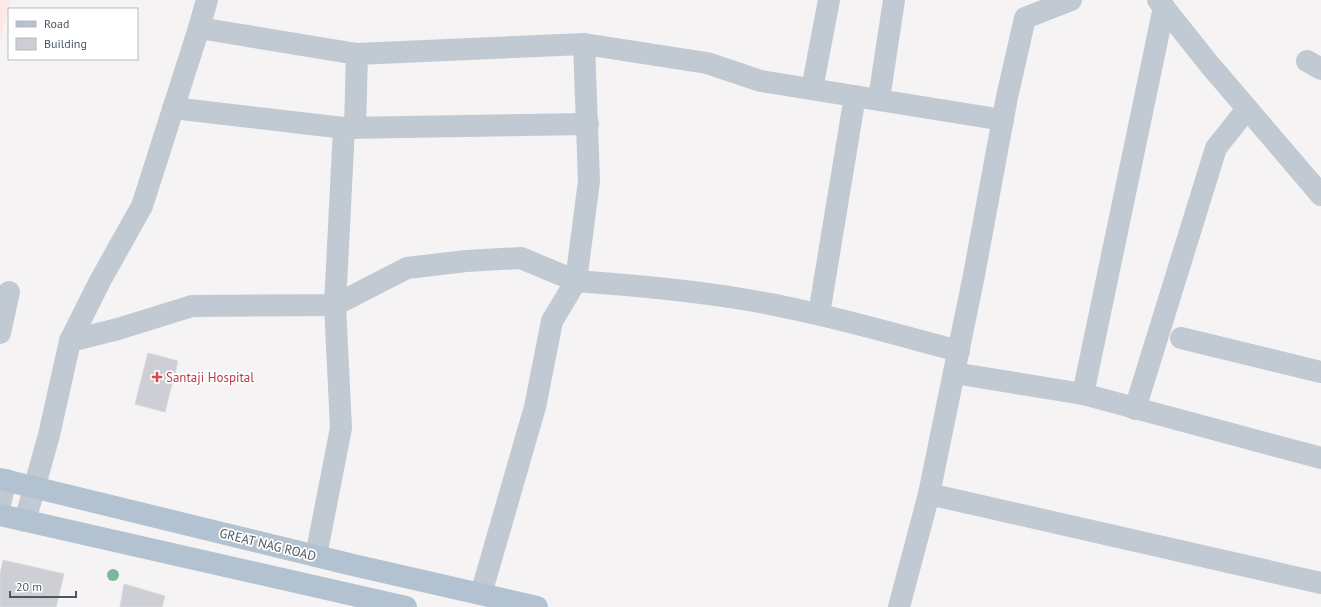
<svg xmlns="http://www.w3.org/2000/svg" width="1321" height="607" font-family="'PT Sans',sans-serif">
	<style>
		.medical { fill: #fce8e6 }
		.building { fill: #cdcfd5; stroke: #d7d9de }
		.lines { fill: none; stroke-linecap: round; stroke-linejoin: round }
		.minor { stroke: #c1cad2; stroke-width: 22 }
		.major { stroke: #b3c2d1; stroke-width: 22 }
		.tree { fill: #7bb799 }
		.health-dot { fill: #e0444e; stroke: #fff; stroke-width: 1.5 }
		.labels { text-anchor: middle; stroke-width: 3.5; stroke-linejoin: round; paint-order: stroke }
		.health-label { font-size: 13px; fill: #be3a42; stroke: #fff; text-anchor: start }
		.street-label { font-size: 13px; fill: #4a5661; stroke: #fff }
	</style>
	<rect width="100%" height="100%" fill="#f5f3f3"/>
	<polygon class="medical" points="0,0 11,0 0,41"/>
	<g class="building">
		<polygon points="148,353 178,361 165,412 135,404"/>
		<polygon points="3,560 64,574 56,607 0,607 0,575"/>
		<polygon points="124,584 165,596 162,607 120,607"/>
	</g>
	<g class="lines">
		<g class="minor">
			<polyline points="1158,0 1209,64 1321,195"/>
			<polyline points="199,28 207,0"/>
			<polyline points="1307,61 1321,69"/>
			<polyline points="812,89 829,0"/>
			<polyline points="879,99 894,0"/>
			<polyline points="173,108 344,128"/>
			<polyline points="355,128 357,54 584,44"/>
			<polyline points="819,314 855,96"/>
			<polyline points="0,333 9,292"/>
			<polyline points="1181,338 1321,372"/>
			<polyline points="70,341 100,281 142,206 199,28 357,54"/>
			<path d="M959,351C887,332 815,311 742,299C688,290 631,285 576,281L589,181L584,44L707,63L761,81L1003,120"/>
			<polyline points="954,373 1083,394 1321,458"/>
			<polyline points="1083,394 1164,7"/>
			<polyline points="1135,409 1216,148 1247,109"/>
			<polyline points="929,494 1321,583"/>
			<polyline points="0,504 6,480"/>
			<polyline points="25,521 49,435 70,341 118,329 192,306 335,305 407,268 466,261 521,258 576,281 552,321 535,407 481,594"/>
			<polyline points="316,556 341,428 335,305 344,128 588,124"/>
			<polyline points="899,607 929,494 974,275 1007,97 1025,18 1071,0"/>
		</g>
		<g class="major">
			<polyline points="0,479 353,565 537,607"/>
			<polyline points="0,515 406,607"/>
		</g>
	</g>
	<circle class="tree" cx="113" cy="575" r="6"/>
	<path class="health-dot" d="M155 371h4v4h4v4h-4v4h-4v-4h-4v-4h4z"/>
	<g class="labels">
		<g class="health-label">
			<text x="166" y="382">Santaji Hospital</text>
		</g>
		<g class="street-label">
			<text transform="translate(268 544) rotate(14)" y="5">GREAT NAG ROAD</text>
		</g>
	</g>
	<rect x="8" y="8" width="130" height="52" fill="#ffffff" stroke="#b7bbc0"/>
	<rect x="16" y="21" width="20" height="6" fill="#b3c2d1" stroke="#b7bbc0"/>
	<text x="44" y="28" font-size="12" fill="#4a5661">Road</text>
	<rect x="16" y="38" width="20" height="12" fill="#cdcfd5" stroke="#b7bbc0"/>
	<text x="44" y="48" font-size="12" fill="#4a5661">Building</text>
	<path d="M10 591v6h66v-6" fill="none" stroke="#4a5661" stroke-width="2"/>
	<text x="16" y="591" font-size="12" fill="#4a5661" stroke="#ffffff" stroke-width="3" paint-order="stroke">20 m</text>
</svg>
